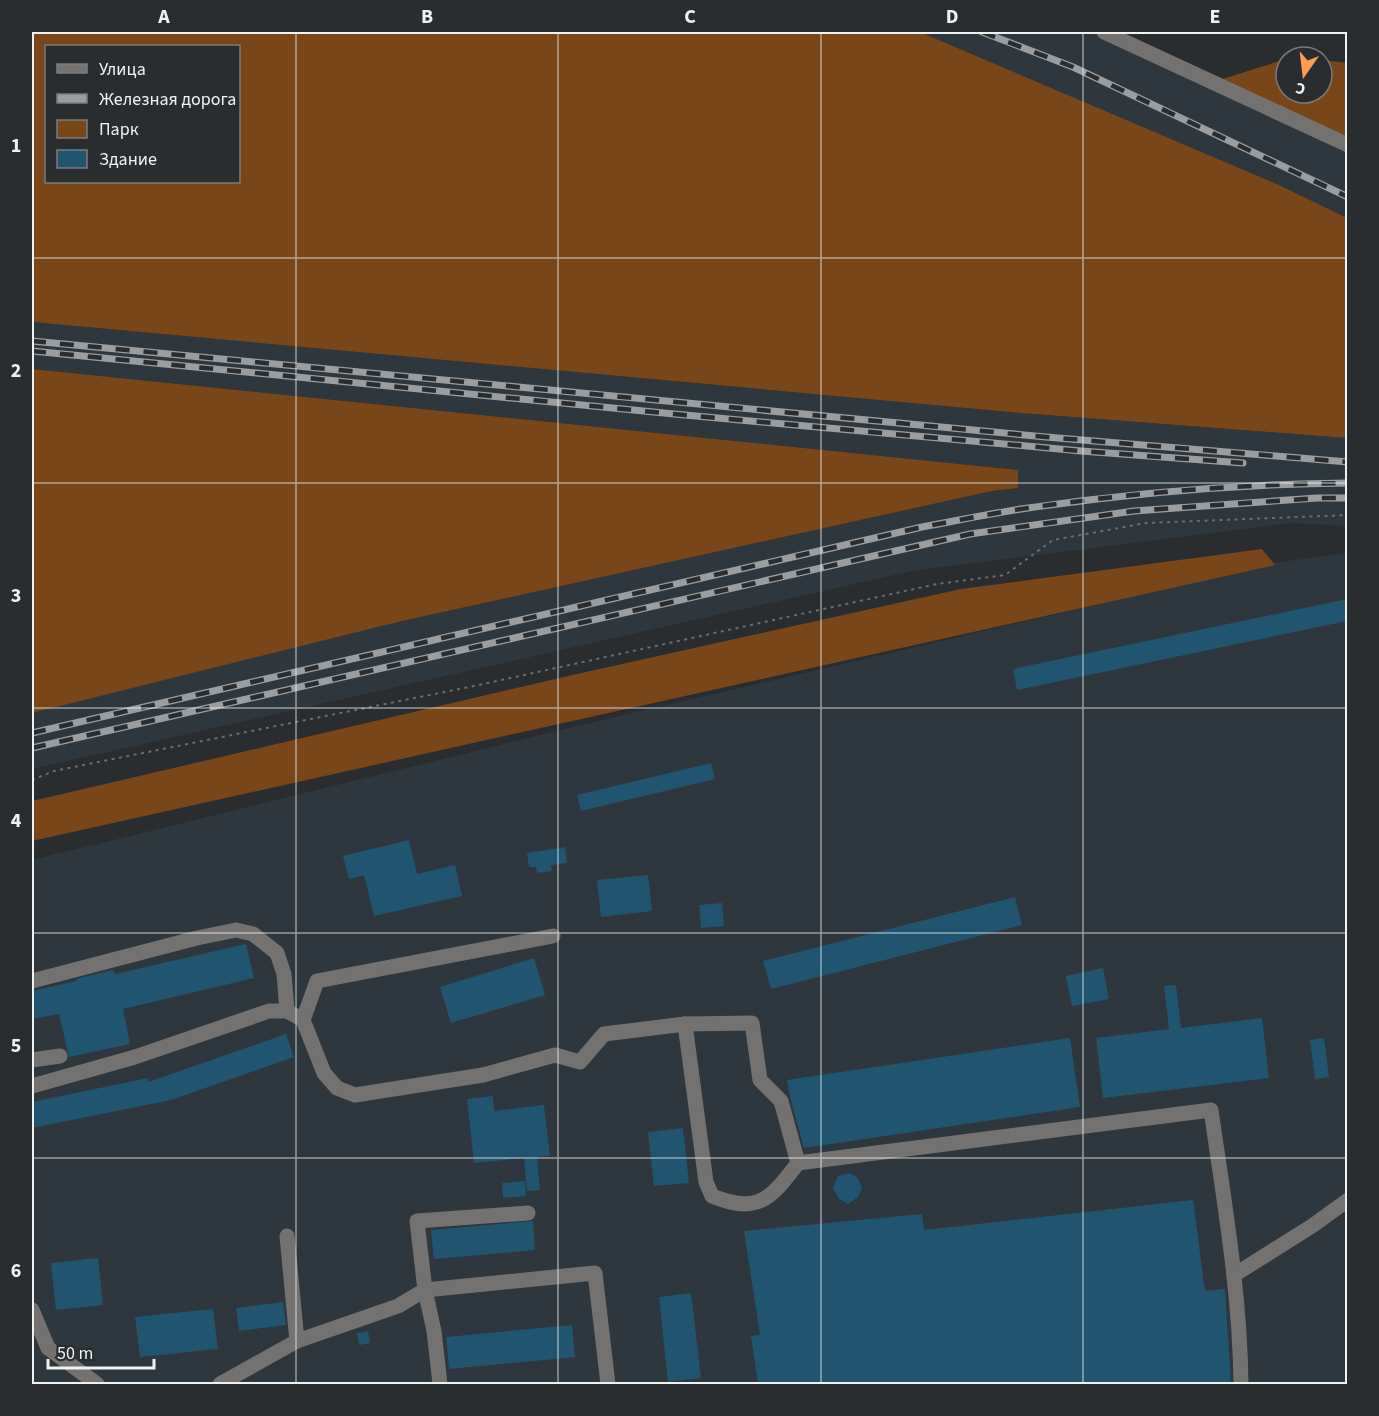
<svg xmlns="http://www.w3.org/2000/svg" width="1379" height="1416" font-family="'Source Sans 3',sans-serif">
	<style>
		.built { fill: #2d373d }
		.green { fill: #79461a; fill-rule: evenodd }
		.building { fill: #21556f }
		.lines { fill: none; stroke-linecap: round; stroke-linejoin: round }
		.path { stroke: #6a6d70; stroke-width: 2; stroke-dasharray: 3 4.5; stroke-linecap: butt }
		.minor { stroke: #747270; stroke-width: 15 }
		.rail-casing { stroke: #9b9ea0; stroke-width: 7 }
		.rail { stroke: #292d30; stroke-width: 4.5; stroke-dasharray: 14; stroke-linecap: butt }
		.grid { fill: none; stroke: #eff2f3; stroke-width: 1.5; stroke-opacity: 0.55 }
		.neatline { fill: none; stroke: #eff2f3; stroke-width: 2 }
		.grid-label { font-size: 20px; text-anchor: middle; font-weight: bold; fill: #eff2f3 }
	</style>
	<rect width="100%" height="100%" fill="#292d30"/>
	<g class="built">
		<polygon points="920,32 1120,32 1347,139 1347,218 1279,185"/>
		<polygon points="32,322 1021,413 1347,438 1347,526 1290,523 912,571 32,769 32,713 402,621 993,491 1017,488 1018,470 32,369"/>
		<polygon points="1347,553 1347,1384 32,1384 32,860 585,724 1280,562"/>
	</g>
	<g class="green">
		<path d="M32,32H920L1279,185L1347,218V438L1021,413L32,322ZM238,46V182H46V46Z"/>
		<polygon points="1286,59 1286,93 1322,93 1322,60 1347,63 1347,139 1216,81"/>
		<polygon points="32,369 1018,470 1018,488 992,491 402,621 32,713"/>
		<polygon points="1262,549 1275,565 32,841 32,801 577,674 961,589"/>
	</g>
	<g class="building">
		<polygon points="1347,599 1347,621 1017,690 1013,669"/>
		<polygon points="711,763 715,779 581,811 577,795"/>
		<polygon points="409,840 417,874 455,865 462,896 374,916 364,875 349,879 343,856"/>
		<polygon points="565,847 567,863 551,865 552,871 537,873 536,867 529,867 527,853"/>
		<polygon points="648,875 652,911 601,917 597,880"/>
		<polygon points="1015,897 1022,925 771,989 763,961"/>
		<polygon points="722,903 724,926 701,928 699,905"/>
		<polygon points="246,944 254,978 123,1009 130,1044 69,1057 59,1014 32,1019 32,991 77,981 76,979 113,970 115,974"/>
		<polygon points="534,958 545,995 451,1023 440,987"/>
		<polygon points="1103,968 1109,999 1072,1006 1066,976"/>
		<polygon points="1176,985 1181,1028 1262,1018 1269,1078 1103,1098 1096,1038 1169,1029 1164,986"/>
		<polygon points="286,1034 294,1057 171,1100 32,1128 32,1102 148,1078 148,1082"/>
		<polygon points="1070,1038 1080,1107 804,1148 790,1097 787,1080"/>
		<polygon points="1324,1038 1329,1077 1315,1079 1310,1040"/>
		<polygon points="493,1096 494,1111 544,1105 550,1156 537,1157 540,1190 527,1191 524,1158 474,1163 467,1099"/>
		<polygon points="683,1128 689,1183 654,1186 648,1132"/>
		<polygon points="850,1173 858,1178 862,1188 858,1197 848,1204 839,1199 833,1188 838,1176"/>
		<polygon points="525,1181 526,1196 503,1198 502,1183"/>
		<polygon points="1193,1200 1205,1291 1225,1289 1231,1384 758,1384 751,1336 760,1335 744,1231 922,1214 924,1230"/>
		<polygon points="533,1221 535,1250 434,1259 431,1230"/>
		<polygon points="98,1258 103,1305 56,1310 51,1263"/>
		<polygon points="691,1293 701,1378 668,1382 659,1297"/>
		<polygon points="283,1302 286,1325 239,1331 236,1308"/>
		<polygon points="213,1309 218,1349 140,1357 135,1317"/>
		<polygon points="572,1325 575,1357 449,1369 446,1337"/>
		<polygon points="368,1331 370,1343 359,1345 357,1333"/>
	</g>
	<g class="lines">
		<polyline class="path" points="32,780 54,771 474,686 937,584 1005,575 1053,540 1146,523 1348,515"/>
		<g class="minor">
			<polyline points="1104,32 1348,145"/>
			<polyline points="32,981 197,938 236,930 253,934 277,953 284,974 287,1011"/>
			<polyline points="303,1020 317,981 553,936"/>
			<path d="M685,1024L706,1182L712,1196C759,1215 771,1198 798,1163L1211,1110C1224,1201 1240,1292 1241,1384"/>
			<polyline points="32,1060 60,1056"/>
			<polyline points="32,1086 135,1057 269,1011 287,1011 303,1020 324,1073 337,1088 355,1095 483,1075 555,1055 580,1062 604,1034 685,1024 752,1023 760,1080 781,1101 798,1163"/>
			<polyline points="287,1236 297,1341"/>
			<polyline points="1234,1275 1312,1226 1348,1200"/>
			<polyline points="32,1310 48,1348 97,1384"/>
			<polyline points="220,1384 297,1341 398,1306 425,1290 595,1273 608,1384"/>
			<polyline points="440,1384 434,1331 425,1290 417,1221 528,1213"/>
		</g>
		<g class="rail-casing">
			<g id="rail">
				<polyline points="982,32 1073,67 1348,197"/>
				<polyline points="32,341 1046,437 1348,462"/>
				<polyline points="32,351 674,414 1081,451 1243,463"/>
				<path d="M32,733L922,527C955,521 988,514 1021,509C1129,493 1238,484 1348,483"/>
				<polyline points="32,748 970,534 1134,511 1317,498 1348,498"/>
			</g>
		</g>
		<use href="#rail" class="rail"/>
	</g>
	<path class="grid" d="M296,32V1384M558,32V1384M821,32V1384M1083,32V1384M32,258H1348M32,483H1348M32,708H1348M32,933H1348M32,1158H1348"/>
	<rect width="1379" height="1416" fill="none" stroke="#292d30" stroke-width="66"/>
	<rect x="45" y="45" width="195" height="138" fill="#292d30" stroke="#787c7e" stroke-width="1.5"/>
	<rect x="57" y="64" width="30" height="9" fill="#747270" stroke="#787c7e" stroke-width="1.5"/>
	<text x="99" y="75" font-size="18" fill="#eff2f3">Улица</text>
	<rect x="57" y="94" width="30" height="9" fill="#9b9ea0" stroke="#787c7e" stroke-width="1.5"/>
	<text x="99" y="105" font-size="18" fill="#eff2f3">Железная дорога</text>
	<rect x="57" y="120" width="30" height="18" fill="#79461a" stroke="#787c7e" stroke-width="1.5"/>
	<text x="99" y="135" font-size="18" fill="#eff2f3">Парк</text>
	<rect x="57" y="150" width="30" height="18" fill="#21556f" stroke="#787c7e" stroke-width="1.5"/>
	<text x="99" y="165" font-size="18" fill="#eff2f3">Здание</text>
	<g transform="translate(1304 75) rotate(194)"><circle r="28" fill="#292d30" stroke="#787c7e" stroke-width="1.5"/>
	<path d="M0-4.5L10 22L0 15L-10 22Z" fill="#fb9e50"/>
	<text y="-9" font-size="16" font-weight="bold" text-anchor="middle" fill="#eff2f3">С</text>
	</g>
	<path d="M48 1359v9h106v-9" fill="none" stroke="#eff2f3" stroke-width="3"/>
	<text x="57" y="1359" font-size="18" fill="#eff2f3" stroke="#292d30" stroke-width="4.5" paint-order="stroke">50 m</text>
	<rect x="33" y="33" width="1313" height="1350" class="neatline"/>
	<g class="grid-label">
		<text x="164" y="23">A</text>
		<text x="427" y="23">B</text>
		<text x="690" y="23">C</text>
		<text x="952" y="23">D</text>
		<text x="1215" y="23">E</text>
		<text x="16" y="152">1</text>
		<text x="16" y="377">2</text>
		<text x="16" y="602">3</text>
		<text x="16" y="827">4</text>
		<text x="16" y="1052">5</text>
		<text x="16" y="1277">6</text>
	</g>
</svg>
